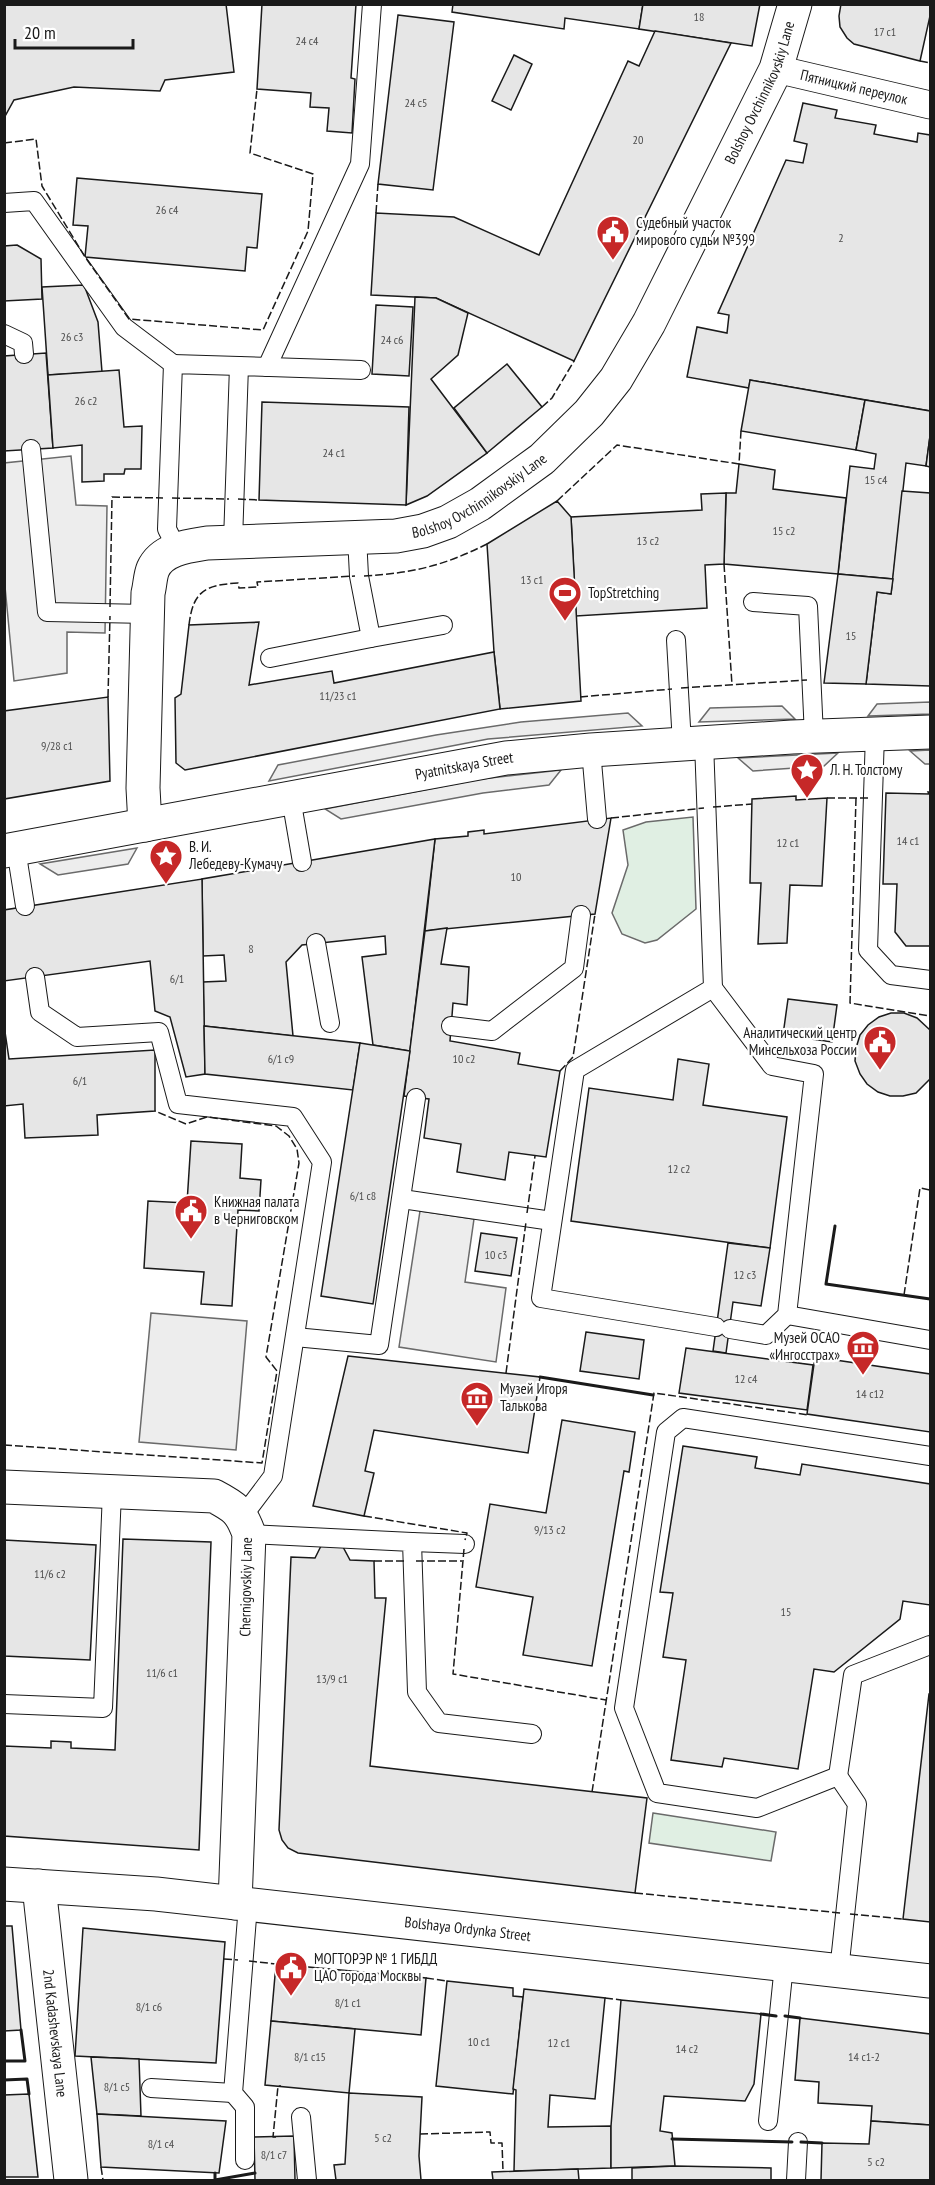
<svg xmlns="http://www.w3.org/2000/svg" width="935" height="2185" font-family="'PT Sans Narrow',sans-serif">
	<style>
		.green { fill: #e0efe3; stroke: #6a6a6a; stroke-width: 1.5 }
		.parking { fill: #ededed; stroke: #6a6a6a; stroke-width: 1.5 }
		.building { fill: #e6e6e6; stroke: #1a1a1a; stroke-width: 1.5 }
		.lines { fill: none; stroke-linecap: round; stroke-linejoin: round }
		.service-casing { stroke: #1a1a1a; stroke-width: 20 }
		.pedestrian-casing { stroke: #1a1a1a; stroke-width: 29 }
		.minor-casing { stroke: #1a1a1a; stroke-width: 35 }
		.tertiary-casing { stroke: #1a1a1a; stroke-width: 35 }
		.secondary-casing { stroke: #1a1a1a; stroke-width: 35 }
		.service { stroke: #fff; stroke-width: 18 }
		.pedestrian { stroke: #fff; stroke-width: 27 }
		.minor { stroke: #fff; stroke-width: 33 }
		.tertiary { stroke: #fff; stroke-width: 33 }
		.secondary { stroke: #fff; stroke-width: 33 }
		.fence { stroke: #1a1a1a; stroke-width: 1.5; stroke-dasharray: 8 3; stroke-linecap: butt }
		.wall { stroke: #1a1a1a; stroke-width: 3 }
		.labels { text-anchor: middle; stroke-width: 4.5; stroke-linejoin: round; paint-order: stroke }
		.number-label { font-size: 12px; fill: #4d4d4d }
		.street-label { font-size: 15px; fill: #1a1a1a; stroke: #fff }
		.poi-label { font-size: 15px; fill: #1a1a1a; stroke: #fff; text-anchor: start }
	</style>
	<rect width="100%" height="100%" fill="#fff"/>
	<g class="green">
		<polygon points="693,817 696,909 657,940 645,943 622,934 612,913 628,865 623,830 646,822"/>
		<polygon points="653,1813 776,1832 771,1861 649,1843"/>
	</g>
	<g class="parking">
		<polygon points="71,456 76,505 107,506 105,633 67,632 67,673 14,681 4,576 4,463"/>
		<polygon points="930,702 930,714 868,716 877,704"/>
		<polygon points="782,706 795,719 699,722 710,708"/>
		<polygon points="628,713 642,726 488,739 269,781 278,765 436,735 521,722"/>
		<polygon points="930,750 930,764 925,764 910,751"/>
		<polygon points="838,753 824,766 753,771 738,758"/>
		<polygon points="561,770 549,785 483,793 341,819 325,809 481,779"/>
		<polygon points="137,848 128,864 58,875 40,864"/>
		<polygon points="420,1211 474,1219 465,1282 506,1288 496,1362 399,1347"/>
		<polygon points="151,1313 247,1321 236,1450 139,1442"/>
	</g>
	<g class="building">
		<polygon points="4,4 226,4 234,72 165,80 160,91 74,87 14,100 4,118"/>
		<polygon points="262,4 356,4 351,78 355,79 352,133 327,131 329,108 310,107 311,93 257,89"/>
		<polygon points="453,4 643,4 639,29 565,18 564,29 452,12"/>
		<polygon points="643,4 760,4 752,46 639,29"/>
		<polygon points="841,4 930,4 930,16 920,61 854,44 847,38 840,27 839,16"/>
		<polygon points="398,15 454,22 433,190 378,184"/>
		<polygon points="655,31 731,43 574,361 436,298 371,295 376,213 454,217 539,255 628,61 639,66"/>
		<polygon points="514,55 532,64 511,110 492,101"/>
		<polygon points="803,103 837,110 835,118 876,125 874,134 917,142 918,133 930,135 930,411 750,380 749,388 687,377 697,327 727,333 729,315 718,313 786,160 803,163 807,144 794,141"/>
		<polygon points="77,178 262,194 257,248 247,247 245,271 85,257 88,226 73,225"/>
		<polygon points="17,245 41,259 42,299 4,301 4,246"/>
		<polygon points="84,285 98,322 102,372 48,375 42,287"/>
		<polygon points="415,297 436,298 468,313 458,355 431,379 487,453 427,496 406,505"/>
		<polygon points="376,305 413,307 409,376 372,374"/>
		<polygon points="46,353 53,448 4,451 4,356"/>
		<polygon points="507,364 542,407 487,453 454,408"/>
		<polygon points="119,370 124,427 142,426 141,469 125,469 124,474 104,474 104,481 82,482 82,445 53,448 48,375"/>
		<polygon points="750,380 865,400 856,450 741,431"/>
		<polygon points="865,400 930,411 930,436 926,466 906,463 893,579 838,574 850,466 874,469 876,454 856,450"/>
		<polygon points="262,402 409,407 406,505 259,500"/>
		<polygon points="930,436 930,467 926,466"/>
		<polygon points="739,464 775,470 773,489 846,498 838,574 724,564 726,493 736,493"/>
		<polygon points="902,491 930,493 930,686 866,684 877,592 891,594"/>
		<polygon points="726,493 724,564 705,565 707,608 576,616 571,517 702,510 701,494"/>
		<polygon points="557,501 571,517 581,701 500,709 494,652 487,544"/>
		<polygon points="838,574 893,579 891,594 877,592 866,684 824,683"/>
		<polygon points="259,622 249,685 332,671 334,683 494,652 500,709 185,770 176,763 175,698 181,694 189,625"/>
		<polygon points="108,697 110,781 4,799 4,711"/>
		<polygon points="928,792 930,792 930,946 906,946 895,932 897,884 883,884 886,793 929,794"/>
		<polygon points="796,796 796,800 827,798 822,886 790,885 787,943 758,944 761,883 750,883 752,799"/>
		<polygon points="611,818 595,914 425,931 435,839 468,836 468,832 484,830 484,834"/>
		<polygon points="435,839 410,1051 373,1045 362,957 386,954 385,936 302,945 286,962 293,1036 204,1026 203,982 226,981 224,955 203,956 202,879"/>
		<polygon points="202,879 205,1074 186,1077 170,1017 155,1011 150,961 4,981 4,910"/>
		<polygon points="447,928 441,964 469,967 467,1005 453,1003 450,1041 520,1053 518,1064 560,1071 546,1157 509,1152 505,1180 457,1172 461,1144 424,1138 429,1099 404,1096 425,931"/>
		<polygon points="788,999 837,1005 832,1042 783,1035"/>
		<polygon points="891,1013 904,1013 917,1018 930,1030 930,1079 916,1093 903,1096 890,1096 878,1092 867,1084 860,1074 855,1061 856,1048 860,1035 868,1025 879,1017"/>
		<polygon points="4,1025 9,1059 155,1050 155,1111 97,1115 98,1135 25,1138 23,1104 4,1106"/>
		<polygon points="204,1026 360,1043 353,1090 205,1074"/>
		<polygon points="360,1043 410,1051 373,1304 321,1296"/>
		<polygon points="678,1059 709,1064 703,1105 787,1117 770,1248 571,1221 589,1088 673,1100"/>
		<polygon points="191,1141 242,1144 240,1178 261,1180 259,1211 238,1210 232,1306 201,1304 204,1272 144,1268 148,1201 187,1203"/>
		<polygon points="481,1233 517,1238 511,1276 475,1271"/>
		<polygon points="728,1243 770,1248 761,1306 733,1302 726,1353 713,1351"/>
		<polygon points="586,1332 644,1340 639,1379 580,1371"/>
		<polygon points="686,1348 813,1365 807,1410 679,1393"/>
		<polygon points="348,1356 540,1377 528,1453 374,1430 365,1471 374,1473 364,1516 313,1506"/>
		<polygon points="815,1357 930,1374 930,1432 807,1414"/>
		<polygon points="562,1420 635,1432 629,1472 624,1471 592,1666 523,1655 533,1597 476,1587 490,1504 546,1513"/>
		<polygon points="683,1446 757,1457 755,1468 800,1475 802,1464 930,1484 930,1605 903,1601 900,1619 834,1672 814,1669 798,1769 724,1758 722,1767 671,1760 686,1660 663,1657 673,1593 660,1592"/>
		<polygon points="123,1539 211,1542 199,1850 4,1836 4,1746 51,1748 51,1741 71,1742 71,1748 115,1750"/>
		<polygon points="4,1540 96,1545 90,1660 4,1656"/>
		<polygon points="321,1546 343,1547 350,1560 374,1561 375,1598 386,1598 370,1766 647,1798 635,1893 298,1853 288,1848 282,1840 279,1830 291,1557 315,1558"/>
		<polygon points="929,1694 930,1694 930,1922 903,1919"/>
		<polygon points="4,1926 12,1926 21,2030 4,2031"/>
		<polygon points="83,1928 225,1942 216,2063 75,2056"/>
		<polygon points="276,1964 426,1978 421,2035 271,2021"/>
		<polygon points="447,1981 513,1988 513,1996 523,1997 513,2094 436,2086"/>
		<polygon points="524,1989 605,1998 595,2099 550,2095 548,2127 611,2126 611,2168 514,2171 516,2090 513,2089"/>
		<polygon points="621,2000 761,2014 754,2084 745,2101 664,2096 660,2131 672,2133 675,2166 611,2168 611,2126"/>
		<polygon points="800,2018 930,2034 930,2125 871,2121 872,2106 818,2103 819,2082 795,2080"/>
		<polygon points="271,2021 355,2029 349,2093 265,2085"/>
		<polygon points="91,2057 139,2059 141,2116 97,2114"/>
		<polygon points="349,2093 422,2097 419,2156 421,2180 336,2180 334,2165 345,2164"/>
		<polygon points="29,2094 38,2177 4,2177 4,2095"/>
		<polygon points="97,2114 226,2121 219,2173 101,2167"/>
		<polygon points="871,2121 930,2125 930,2180 821,2180 822,2143 869,2144"/>
		<polygon points="294,2136 295,2180 255,2180 254,2137"/>
		<polygon points="675,2166 771,2168 771,2180 632,2180 632,2168"/>
		<polygon points="578,2169 579,2180 493,2180 492,2172"/>
	</g>
	<g class="lines">
		<g class="service-casing">
			<g id="service">
				<polyline points="4,203 34,201 124,327 173,364"/>
				<polyline points="4,334 23,343 24,354"/>
				<polyline points="267,367 360,164 372,4"/>
				<polyline points="31,449 47,612 148,614"/>
				<polyline points="233,541 239,366 361,370"/>
				<polyline points="177,549 167,529 173,364 239,366"/>
				<polyline points="753,602 808,606 814,736"/>
				<polyline points="371,638 443,625"/>
				<polyline points="676,640 682,744"/>
				<polyline points="270,658 371,638 359,576 357,537"/>
				<polyline points="875,734 868,950 891,975 930,980"/>
				<polyline points="704,742 713,988 575,1070 541,1298 716,1327"/>
				<polyline points="591,750 597,819"/>
				<polyline points="291,798 302,862"/>
				<polyline points="16,849 25,906"/>
				<polyline points="316,943 330,1023"/>
				<polyline points="35,977 40,1012 77,1037 159,1032 178,1104 293,1117 322,1162 273,1476 243,1516"/>
				<polyline points="713,988 772,1066 814,1074 787,1315 766,1335 730,1329"/>
				<polyline points="451,1026 492,1031 574,968 581,915"/>
				<polyline points="402,1199 552,1221"/>
				<polyline points="787,1315 930,1340"/>
				<polyline points="295,1337 379,1345 416,1098"/>
				<polyline points="249,1534 412,1542 417,1692 439,1723 532,1734"/>
				<polyline points="412,1542 465,1544"/>
				<polyline points="4,1704 103,1708 112,1492"/>
				<polyline points="838,1776 853,1675 930,1645"/>
				<polyline points="839,1971 857,1804 838,1776 757,1808 657,1793 624,1708 666,1432 683,1418 930,1456"/>
				<polyline points="151,2088 233,2093"/>
				<polyline points="301,2117 307,2180"/>
				<polyline points="768,2121 784,1965"/>
				<polyline points="245,2160 245,2107 233,2093 248,1905"/>
				<polyline points="796,2180 798,2142"/>
			</g>
		</g>
		<g class="pedestrian-casing">
			<g id="pedestrian">
				<path id="s1" d="M776,69L930,105"/>
			</g>
		</g>
		<g class="minor-casing">
			<g id="minor">
				<path id="s2" d="M145,825L143,788L148,593C150,586 150,576 153,569C162,549 188,546 207,543L396,536L423,531L448,522L480,504L542,459L589,413L616,379L649,323L776,69L795,4"/>
				<path d="M4,1487L214,1496C235,1507 241,1511 249,1534L235,1903"/>
				<path id="s3" d="M39,1886L71,2180"/>
			</g>
		</g>
		<g class="tertiary-casing">
			<g id="tertiary">
				<path id="s4" d="M4,851L506,758L591,750L792,737L930,732"/>
			</g>
		</g>
		<g class="secondary-casing">
			<g id="secondary">
				<path id="s5" d="M4,1884L156,1894L930,1981"/>
			</g>
		</g>
		<use href="#service" class="service"/>
		<use href="#pedestrian" class="pedestrian"/>
		<use href="#minor" class="minor"/>
		<use href="#tertiary" class="tertiary"/>
		<use href="#secondary" class="secondary"/>
		<g class="fence">
			<polyline points="920,61 930,63"/>
			<polyline points="4,143 36,139 42,186 85,257 129,319 263,330 308,231 313,174 250,153 257,89"/>
			<polyline points="376,213 378,184"/>
			<polyline points="542,407 552,398 574,361"/>
			<polyline points="172,498 229,499"/>
			<polyline points="238,499 259,500"/>
			<polyline points="557,501 617,445 739,464 741,431"/>
			<polyline points="724,564 732,685"/>
			<path d="M364,576C413,573 443,566 487,544"/>
			<polyline points="110,607 112,497 163,498"/>
			<path d="M189,625C193,590 206,585 238,583L239,588L258,587L257,582L355,576"/>
			<polyline points="681,688 807,680"/>
			<polyline points="108,697 110,616"/>
			<polyline points="580,697 672,689"/>
			<polyline points="827,798 869,798"/>
			<polyline points="856,798 850,1003 930,1016"/>
			<polyline points="713,807 752,804"/>
			<polyline points="611,818 704,808"/>
			<polyline points="560,1071 573,1057 595,914"/>
			<polyline points="527,1213 535,1156"/>
			<polyline points="904,1295 920,1188 930,1190"/>
			<polyline points="506,1373 526,1222"/>
			<polyline points="4,1445 262,1463 277,1371 266,1357 299,1163 297,1149 289,1136 276,1126 207,1117 186,1124 155,1111"/>
			<polyline points="364,1516 467,1533 465,1540"/>
			<polyline points="464,1549 453,1674 606,1700"/>
			<polyline points="374,1561 407,1561"/>
			<polyline points="416,1561 462,1561"/>
			<polyline points="592,1792 654,1393 809,1415"/>
			<polyline points="635,1893 841,1913"/>
			<polyline points="850,1914 903,1919"/>
			<polyline points="224,1959 238,1960"/>
			<polyline points="249,1961 276,1964"/>
			<polyline points="426,1978 447,1981"/>
			<polyline points="605,1998 621,2000"/>
			<polyline points="420,2134 490,2132 491,2143 502,2143 503,2171"/>
			<polyline points="276,2137 273,2137 278,2086 281,2086"/>
			<polyline points="101,2167 103,2180"/>
		</g>
		<g class="wall">
			<polyline points="835,1226 826,1284 930,1299"/>
			<polyline points="540,1377 653,1395"/>
			<polyline points="761,2014 776,2016"/>
			<polyline points="785,2016 800,2018"/>
			<polyline points="4,2061 25,2061 21,2030"/>
			<polyline points="4,2080 27,2079 29,2094"/>
			<polyline points="672,2139 792,2142"/>
			<polyline points="801,2142 822,2143"/>
			<polyline points="215,2173 215,2180 255,2173"/>
		</g>
	</g>
	<defs>
		<g id="civic-pin" transform="scale(1.725)"><path d="M0 17L-7.5 6A9.5 9.5 0 1 1 7.5 6Z" fill="#c62828" stroke="#fff"/><path d="M-.6-6.5H3V-4.5H.6V-3L4-1V1h2V6H-6V1h2V-1L-.6-3ZM-1.2 2.5V6h2.4V2.5Z" fill="#fff"/></g>
		<g id="stadium-pin" transform="scale(1.725)"><path d="M0 17L-7.5 6A9.5 9.5 0 1 1 7.5 6Z" fill="#c62828" stroke="#fff"/><path d="M0-5a6.5 5 0 1 0 0 10a6.5 5 0 1 0 0-10ZM-3.5-1.8h7v3.6h-7Z" fill="#fff"/></g>
		<g id="sight-pin" transform="scale(1.725)"><path d="M0 17L-7.5 6A9.5 9.5 0 1 1 7.5 6Z" fill="#c62828" stroke="#fff"/><path d="M0-6L1.8-2.2L6-1.7L2.9 1.2L3.7 5.4L0 3.3L-3.7 5.4L-2.9 1.2L-6-1.7L-1.8-2.2Z" fill="#fff"/></g>
		<g id="museum-pin" transform="scale(1.725)"><path d="M0 17L-7.5 6A9.5 9.5 0 1 1 7.5 6Z" fill="#c62828" stroke="#fff"/><path d="M0-6L6-3V-2H-6V-3ZM-5-1h2V3h-2ZM-1-1h2V3h-2ZM3-1h2V3H3ZM-6 4H6V6H-6Z" fill="#fff"/></g>
	</defs>
	<g fill-rule="evenodd">
		<use href="#civic-pin" x="613" y="232"/>
		<use href="#stadium-pin" x="565" y="593"/>
		<use href="#sight-pin" x="807" y="770"/>
		<use href="#sight-pin" x="166" y="856"/>
		<use href="#civic-pin" x="880" y="1042"/>
		<use href="#civic-pin" x="191" y="1211"/>
		<use href="#museum-pin" x="863" y="1347"/>
		<use href="#museum-pin" x="477" y="1398"/>
		<use href="#civic-pin" x="291" y="1968"/>
	</g>
	<g class="labels">
		<g class="number-label">
			<text x="699" y="21">18</text>
			<text x="885" y="36">17 с1</text>
			<text x="307" y="45">24 с4</text>
			<text x="416" y="107">24 с5</text>
			<text x="638" y="144">20</text>
			<text x="167" y="214">26 с4</text>
			<text x="841" y="242">2</text>
			<text x="72" y="341">26 с3</text>
			<text x="392" y="344">24 с6</text>
			<text x="86" y="405">26 с2</text>
			<text x="334" y="457">24 с1</text>
			<text x="876" y="484">15 с4</text>
			<text x="784" y="535">15 с2</text>
			<text x="648" y="545">13 с2</text>
			<text x="532" y="584">13 с1</text>
			<text x="851" y="640">15</text>
			<text x="338" y="700">11/23 с1</text>
			<text x="57" y="750">9/28 с1</text>
			<text x="908" y="845">14 с1</text>
			<text x="788" y="847">12 с1</text>
			<text x="516" y="881">10</text>
			<text x="251" y="953">8</text>
			<text x="177" y="983">6/1</text>
			<text x="281" y="1063">6/1 с9</text>
			<text x="464" y="1063">10 с2</text>
			<text x="80" y="1085">6/1</text>
			<text x="679" y="1173">12 с2</text>
			<text x="363" y="1200">6/1 с8</text>
			<text x="496" y="1259">10 с3</text>
			<text x="745" y="1279">12 с3</text>
			<text x="746" y="1383">12 с4</text>
			<text x="870" y="1398">14 с12</text>
			<text x="550" y="1534">9/13 с2</text>
			<text x="50" y="1578">11/6 с2</text>
			<text x="786" y="1616">15</text>
			<text x="162" y="1677">11/6 с1</text>
			<text x="332" y="1683">13/9 с1</text>
			<text x="348" y="2007">8/1 с1</text>
			<text x="149" y="2011">8/1 с6</text>
			<text x="479" y="2046">10 с1</text>
			<text x="559" y="2047">12 с1</text>
			<text x="687" y="2053">14 с2</text>
			<text x="310" y="2061">8/1 с15</text>
			<text x="864" y="2061">14 с1-2</text>
			<text x="117" y="2091">8/1 с5</text>
			<text x="383" y="2142">5 с2</text>
			<text x="161" y="2148">8/1 с4</text>
			<text x="274" y="2159">8/1 с7</text>
			<text x="876" y="2166">5 с2</text>
		</g>
		<g class="street-label">
			<text dy="5" stroke="none"><textPath href="#s1" startOffset="80">Пятницкий переулок</textPath></text>
			<text dy="5" stroke="none"><textPath href="#s2" startOffset="1106">Bolshoy Ovchinnikovskiy Lane</textPath></text>
			<text dy="5" stroke="none"><textPath href="#s2" startOffset="602">Bolshoy Ovchinnikovskiy Lane</textPath></text>
			<text dy="5" stroke="none"><textPath href="#s4" startOffset="468">Pyatnitskaya Street</textPath></text>
			<text transform="translate(246 1587) rotate(-89)" y="5">Chernigovskiy Lane</text>
			<text dy="5" stroke="none"><textPath href="#s5" startOffset="466">Bolshaya Ordynka Street</textPath></text>
			<text dy="5" stroke="none"><textPath href="#s3" startOffset="148">2nd Kadashevskaya Lane</textPath></text>
		</g>
		<g class="poi-label">
			<text x="636" y="228">Судебный участок<tspan x="636" dy="17">мирового судьи №399</tspan></text>
			<text x="588" y="598">TopStretching</text>
			<text x="830" y="775">Л. Н. Толстому</text>
			<text x="189" y="852">В. И.<tspan x="189" dy="17">Лебедеву-Кумачу</tspan></text>
			<text x="857" y="1038" text-anchor="end">Аналитический центр<tspan x="857" dy="17">Минсельхоза России</tspan></text>
			<text x="214" y="1207">Книжная палата<tspan x="214" dy="17">в Черниговском</tspan></text>
			<text x="840" y="1343" text-anchor="end">Музей ОСАО<tspan x="840" dy="17">«Ингосстрах»</tspan></text>
			<text x="500" y="1394">Музей Игоря<tspan x="500" dy="17">Талькова</tspan></text>
			<text x="314" y="1964">МОГТОРЭР № 1 ГИБДД<tspan x="314" dy="17">ЦАО города Москвы</tspan></text>
		</g>
	</g>
	<rect width="935" height="2185" fill="none" stroke="#1a1a1a" stroke-width="12"/>
	<path d="M15 39v9h118v-9" fill="none" stroke="#1a1a1a" stroke-width="3"/>
	<text x="24" y="39" font-size="18" fill="#1a1a1a" stroke="#ffffff" stroke-width="4.5" paint-order="stroke">20 m</text>
</svg>
